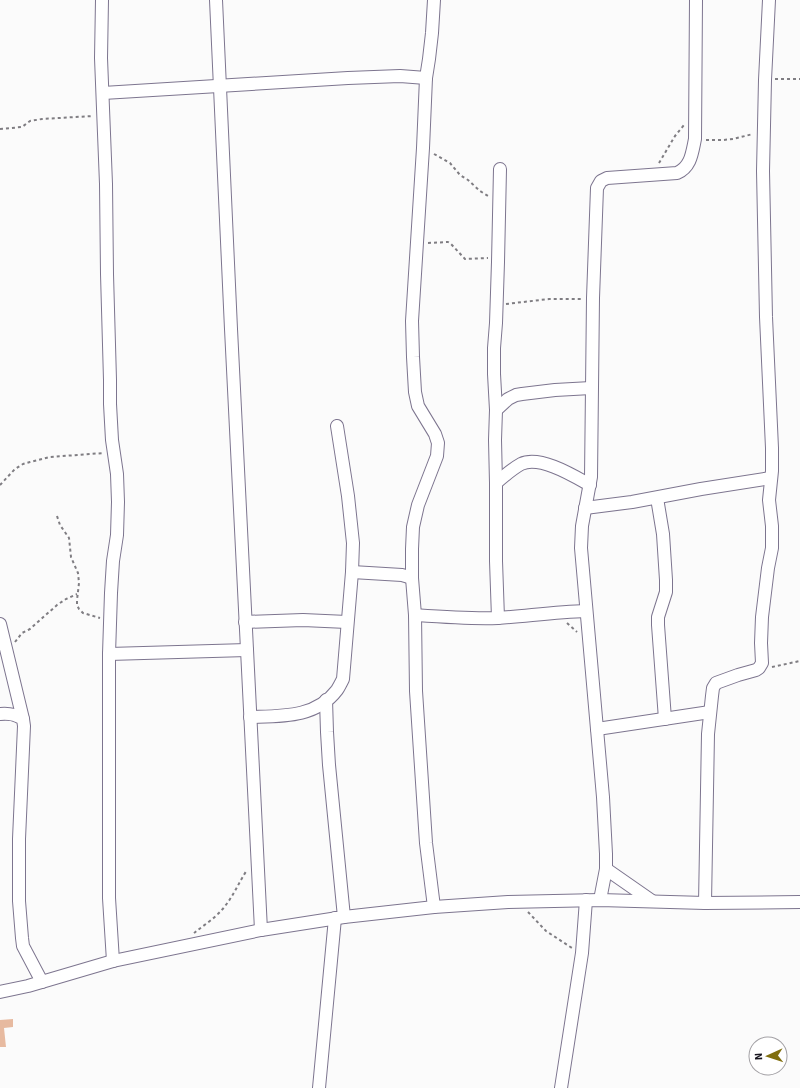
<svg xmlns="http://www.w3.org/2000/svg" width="800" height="1088" font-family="'Source Sans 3',sans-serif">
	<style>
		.building { fill: #e7baa0 }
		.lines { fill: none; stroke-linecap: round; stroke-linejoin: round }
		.minor-casing { stroke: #7d758f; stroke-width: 14 }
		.path { stroke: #7f7d82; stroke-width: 2; stroke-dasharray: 3 3; stroke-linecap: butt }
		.minor { stroke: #fff; stroke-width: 12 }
	</style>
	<rect width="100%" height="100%" fill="#fbfbfb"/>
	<polygon class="building" points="13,1019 13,1027 4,1028 6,1047 0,1047 0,1020"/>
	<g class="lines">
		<g class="minor-casing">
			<g id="minor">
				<polyline points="102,0 101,58 106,184 107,274 110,380 110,404 112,440 117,474 118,502 117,535 113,561 111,593 109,654 109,898 113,961"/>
				<polyline points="216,0 231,329 261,930"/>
				<polyline points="434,0 432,33 429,59 426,78 423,148 412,321 413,357 415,392 418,406 435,434 438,443 437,456 418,505 413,527 412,549 412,578 415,615 416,691 426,843 434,907"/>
				<polyline points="103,93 348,78 400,76 426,78"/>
				<polyline points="496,410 508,399 516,395 522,394 555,390 591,388"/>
				<path d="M496,483C504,476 512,469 521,464C540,455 574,476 590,485"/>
				<polyline points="657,498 663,534 666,580 666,592 658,617 658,625 665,719"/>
				<polyline points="585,508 632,502 701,489 771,478"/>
				<polyline points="352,572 402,575 412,578"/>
				<path d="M415,615C443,617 470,619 498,618C527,616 556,612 586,611"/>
				<polyline points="498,618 496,561 496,483 495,440 496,410 494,374 494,348 496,323 498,262 500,169"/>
				<polyline points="245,622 303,620 347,622"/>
				<polyline points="0,624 23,719"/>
				<polyline points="109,654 247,650"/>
				<polyline points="326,700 327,732 329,765 344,917"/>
				<path d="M0,714C9,713 15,714 23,719L24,726L19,839V901L22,938L23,946L42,982"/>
				<path d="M250,717C281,716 316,718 337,690C339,687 341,683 343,679L352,572L353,543L348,496L337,426"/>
				<polyline points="597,729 710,712"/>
				<polyline points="606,869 652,901"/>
				<path d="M600,900L606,869V854L603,797L581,548L582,526L591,477L593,298L597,188L601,181L607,178L677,173C691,167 692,153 695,139L696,0"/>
				<polyline points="705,903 708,734 712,696 713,688 716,683 738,675 756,670 759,668 762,663 761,643 762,617 768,568 772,548 772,526 769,500 772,471 772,448 766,317 763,171 765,80 769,0"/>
				<polyline points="0,992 28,986 113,961 261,930 344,917 434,907 508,902 600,900 705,903 800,902"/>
				<polyline points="319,1088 335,918"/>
				<polyline points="561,1088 582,953 586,900"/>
			</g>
		</g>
		<g class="path">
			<polyline points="775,79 800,79"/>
			<polyline points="0,129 22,127 30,121 42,119 93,116"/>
			<polyline points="706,140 723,140 733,139 753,134"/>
			<polyline points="434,154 450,163 460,175 468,180 480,191 488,196"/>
			<polyline points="659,163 675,136 684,125"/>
			<polyline points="428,243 448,242 451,244 465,259 488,258"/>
			<polyline points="506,304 549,299 583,299"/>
			<polyline points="0,485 15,469 23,464 30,462 50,457 104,453"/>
			<polyline points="57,516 60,525 69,538 71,557 78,573 79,583 77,600 77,605 79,609 83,613 100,618"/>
			<polyline points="567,623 577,632"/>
			<polyline points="15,642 22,633 30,629 57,605 66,599 77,594"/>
			<polyline points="772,667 800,661"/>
			<polyline points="528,912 546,931 572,948"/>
			<path d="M194,933C204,925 217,917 225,906C234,895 239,882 247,870"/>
		</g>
		<use href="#minor" class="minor"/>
	</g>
	<g transform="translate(768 1056) rotate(267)"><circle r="19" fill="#ffffff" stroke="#a3a1a5"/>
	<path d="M0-3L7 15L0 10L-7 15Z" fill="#816f0e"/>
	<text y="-6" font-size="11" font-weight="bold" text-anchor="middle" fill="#18151f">N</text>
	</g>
</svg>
